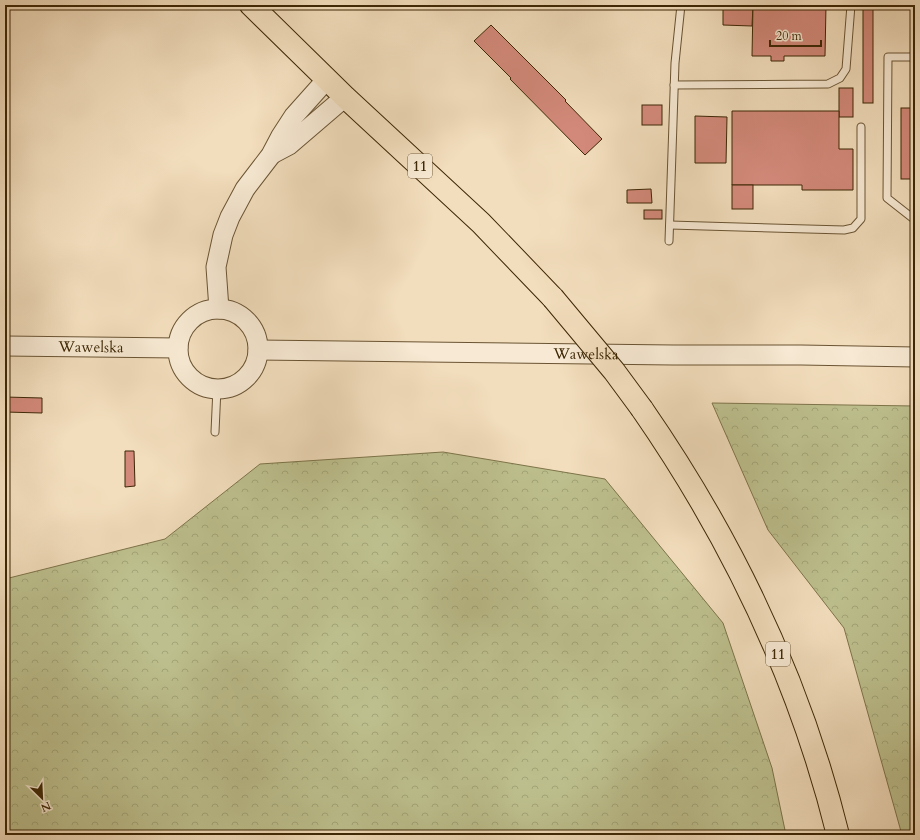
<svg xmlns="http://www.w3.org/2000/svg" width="920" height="840" font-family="Cardo,serif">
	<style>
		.forest { fill: url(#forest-crowns); stroke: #7d744a }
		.building { fill: #d3897a; stroke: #3d2705 }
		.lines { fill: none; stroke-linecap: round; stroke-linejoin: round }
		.service-casing { stroke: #6a5433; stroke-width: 9 }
		.tertiary-casing { stroke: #6a5433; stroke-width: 21 }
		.trunk-casing { stroke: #3d2705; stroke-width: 24 }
		.service { stroke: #f7e9d3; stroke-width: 7 }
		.tertiary { stroke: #f7e9d3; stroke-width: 19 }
		.trunk { stroke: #f2ddbc; stroke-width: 22 }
		.trunk-bridge-casing { stroke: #3d2705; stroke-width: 24; stroke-linecap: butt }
		.trunk-bridge { stroke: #f2ddbc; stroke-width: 22 }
		.labels { text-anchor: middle; stroke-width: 3; stroke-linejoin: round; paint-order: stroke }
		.shield { fill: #f7e9d3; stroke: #756143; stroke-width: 1 }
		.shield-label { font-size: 14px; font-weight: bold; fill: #3d2705 }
		.street-label { font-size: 15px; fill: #3d2705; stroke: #f7e9d3 }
	</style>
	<defs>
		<pattern id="forest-crowns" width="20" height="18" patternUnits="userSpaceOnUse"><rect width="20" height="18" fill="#bdc08e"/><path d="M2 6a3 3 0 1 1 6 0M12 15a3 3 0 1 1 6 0" fill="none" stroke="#a3a579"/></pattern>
	</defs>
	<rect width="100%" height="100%" fill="#f2ddbc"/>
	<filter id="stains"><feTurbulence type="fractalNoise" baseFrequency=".005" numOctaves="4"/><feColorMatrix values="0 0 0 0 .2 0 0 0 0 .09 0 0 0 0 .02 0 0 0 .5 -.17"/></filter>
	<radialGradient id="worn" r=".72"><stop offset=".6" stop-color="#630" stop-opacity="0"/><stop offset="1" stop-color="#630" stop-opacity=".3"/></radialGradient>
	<g class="forest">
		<polygon points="712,403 915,406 915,835 902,835 844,628 768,530"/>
		<polygon points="443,452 605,479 723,623 772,768 786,835 5,835 5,579 165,539 260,464"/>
	</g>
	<g class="building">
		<polygon points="723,5 753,5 752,26 723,25"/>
		<polygon points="753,5 826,5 825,56 784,56 784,61 771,61 771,56 752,56"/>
		<rect x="863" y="5" width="10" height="98"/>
		<polygon points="491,25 566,100 565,101 602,139 585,155 510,79 511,78 474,41"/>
		<rect x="839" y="88" width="14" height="29"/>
		<rect x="642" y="105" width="20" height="20"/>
		<rect x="901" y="108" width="14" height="71"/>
		<polygon points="732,111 839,111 839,149 853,149 853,190 802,190 802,185 732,185"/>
		<polygon points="695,116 727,117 726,163 695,163"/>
		<rect x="732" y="185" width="21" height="24"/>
		<polygon points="651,189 652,203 627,203 627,190"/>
		<rect x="644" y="210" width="18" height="9"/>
		<polygon points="5,397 42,398 42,413 5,412"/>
		<polygon points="125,451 134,451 135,486 125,487"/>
	</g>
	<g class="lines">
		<g class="service-casing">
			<g id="service">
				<polyline points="915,57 888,57 887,198 915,220"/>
				<polyline points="674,85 828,84 840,78 846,69 851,5"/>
				<polyline points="670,225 844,230 853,228 861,219 861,127"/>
				<polyline points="669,241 675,63 681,5"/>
				<polyline points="215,432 217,388"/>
			</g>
		</g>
		<g class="tertiary-casing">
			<g id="tertiary">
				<polyline points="272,154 289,145 345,97"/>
				<polyline points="219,309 216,267 223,235 230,217 245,189 271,155 281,136 294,116 327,79"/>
				<circle cx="218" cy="349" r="40"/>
				<path id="s1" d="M5,346L178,348"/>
				<path id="s2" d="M258,350L673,355H801L915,357"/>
			</g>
		</g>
		<g class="trunk-casing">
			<g id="trunk">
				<polyline points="251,5 345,97 481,223 553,298"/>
				<path d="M642,409C732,539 800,681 838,835"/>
			</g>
		</g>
		<use href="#service" class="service"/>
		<use href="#tertiary" class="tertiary"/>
		<use href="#trunk" class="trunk"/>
		<g class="trunk-bridge-casing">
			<polyline id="trunk-bridge" points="553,298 614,371 642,409"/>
		</g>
		<use href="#trunk-bridge" class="trunk-bridge"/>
	</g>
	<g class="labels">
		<g class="shield">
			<rect x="408" y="154" width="24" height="24" rx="3"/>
			<rect x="766" y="642" width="24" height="24" rx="3"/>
		</g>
		<g class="shield-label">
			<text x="420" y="171">11</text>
			<text x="778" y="659">11</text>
		</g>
		<g class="street-label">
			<text dy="5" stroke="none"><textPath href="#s1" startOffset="86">Wawelska</textPath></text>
			<text dy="5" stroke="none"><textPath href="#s2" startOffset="328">Wawelska</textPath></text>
		</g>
	</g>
	<rect width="920" height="840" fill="none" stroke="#f2ddbc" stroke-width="20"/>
	<rect x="6" y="6" width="908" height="828" fill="none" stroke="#3d2705" stroke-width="2"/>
	<rect x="10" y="10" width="900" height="820" fill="none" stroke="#3d2705"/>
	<g transform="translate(42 798) rotate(156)" stroke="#f7e9d3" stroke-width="3" paint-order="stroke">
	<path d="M0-3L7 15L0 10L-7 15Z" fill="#3d2705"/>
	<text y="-6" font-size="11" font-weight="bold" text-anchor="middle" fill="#3d2705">N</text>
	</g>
	<path d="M770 40v6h51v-6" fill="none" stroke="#3d2705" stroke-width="2"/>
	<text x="776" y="40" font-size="12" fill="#3d2705" stroke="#f7e9d3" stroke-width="3" paint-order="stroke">20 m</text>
	<rect width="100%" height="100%" filter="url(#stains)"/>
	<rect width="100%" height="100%" fill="url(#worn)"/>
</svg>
